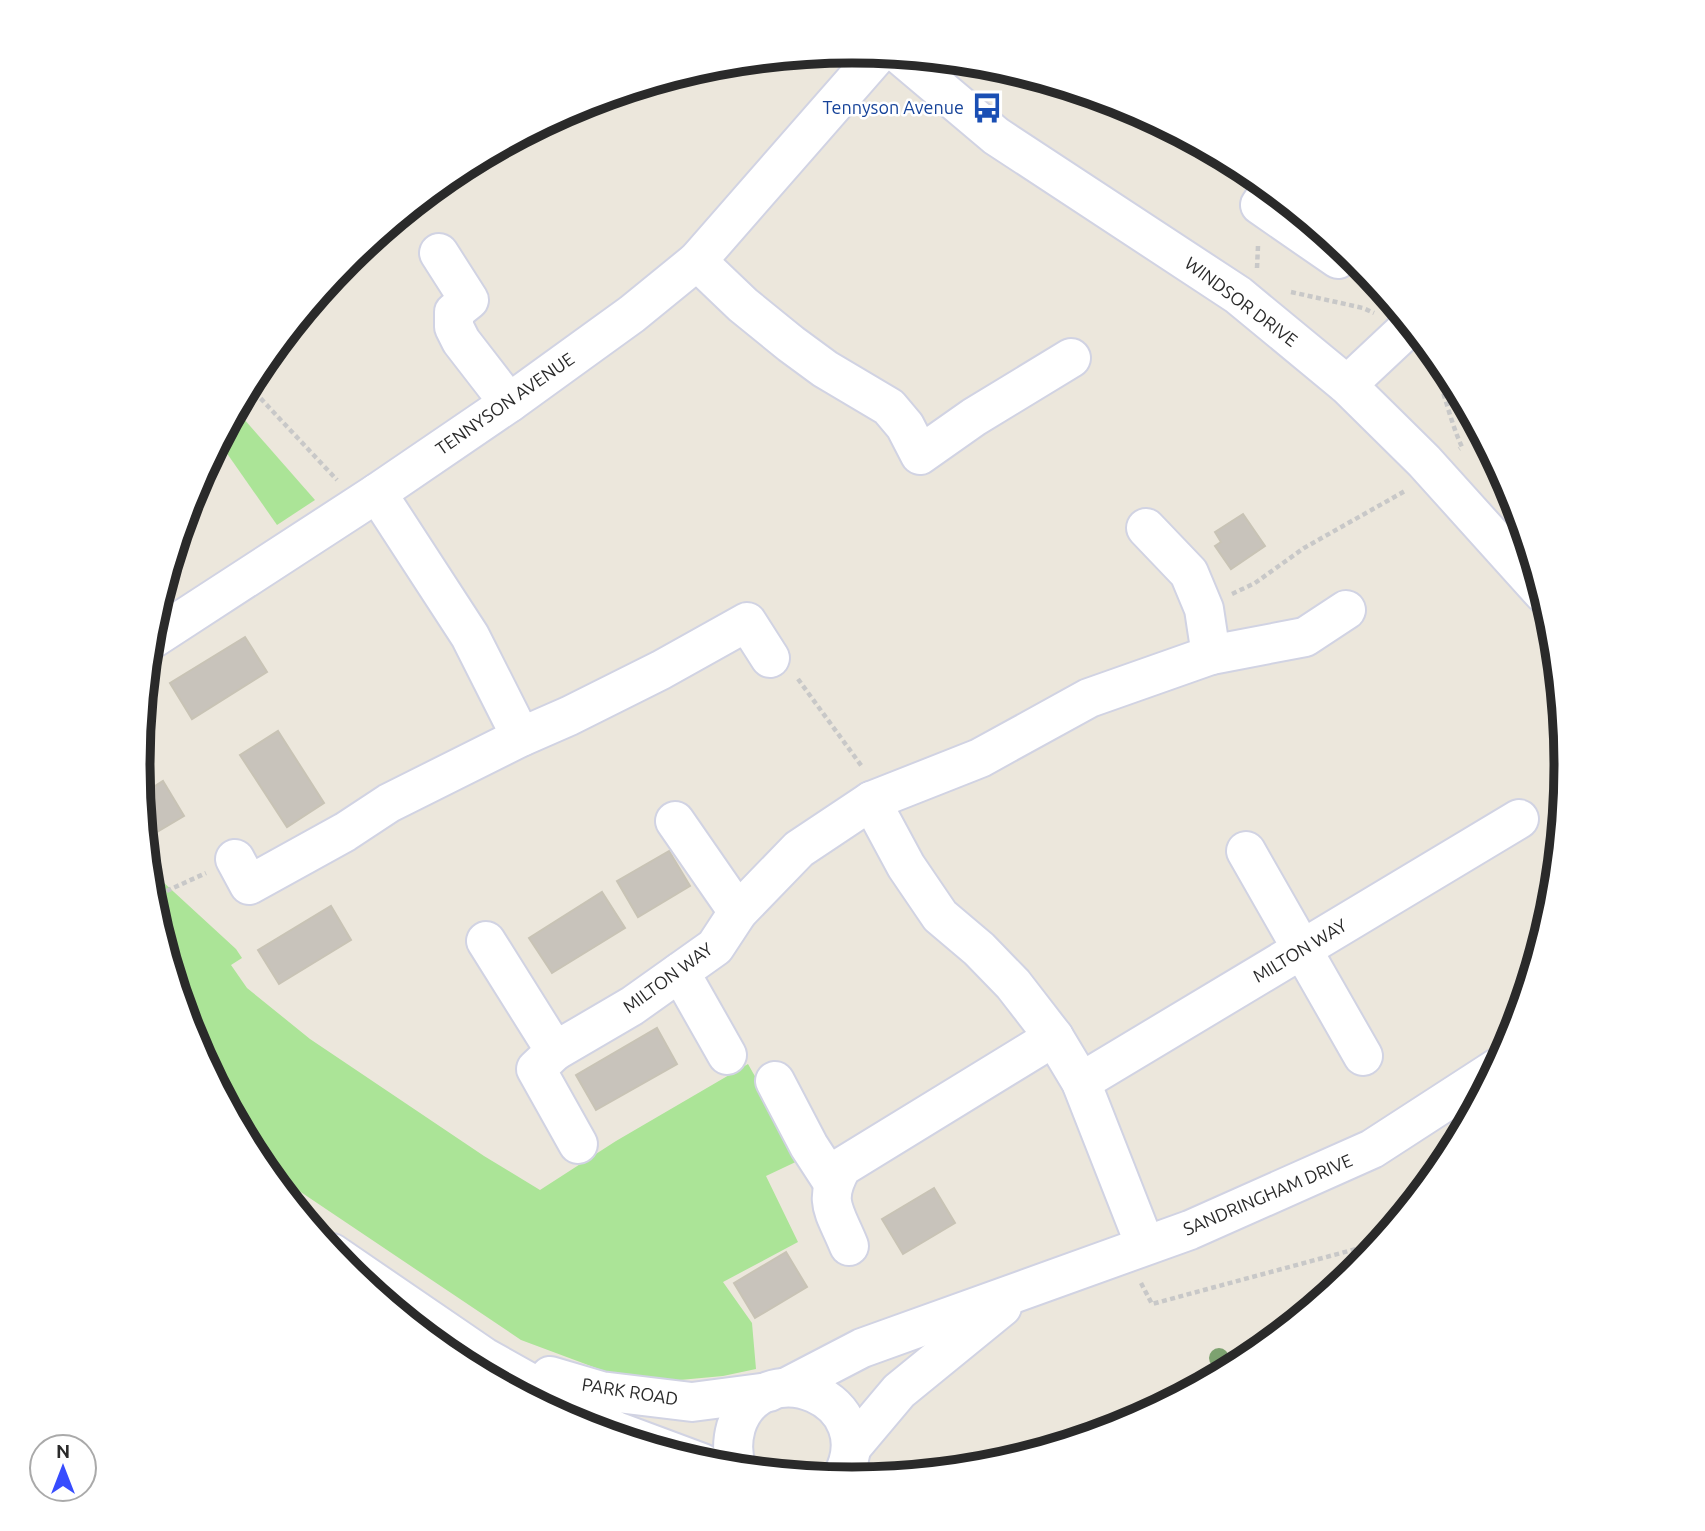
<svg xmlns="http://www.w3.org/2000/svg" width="1705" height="1531" font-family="Ubuntu,sans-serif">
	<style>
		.green { fill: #abe497 }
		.building { fill: #c8c3bb; stroke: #c8c3b5; stroke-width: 2 }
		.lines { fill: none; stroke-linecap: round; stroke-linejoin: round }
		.minor-casing { stroke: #d1d3e3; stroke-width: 42 }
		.path { stroke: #c8c8c8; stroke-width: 4.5; stroke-dasharray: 5 3.5; stroke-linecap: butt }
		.minor { stroke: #fff; stroke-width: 38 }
		.tree { fill: #7da270 }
		.labels { text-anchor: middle; stroke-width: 5; stroke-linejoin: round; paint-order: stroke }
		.transit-label { font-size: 18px; fill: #164399; stroke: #fff; text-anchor: end }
		.street-label { font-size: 18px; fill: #2a2a2a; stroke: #fff }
		.rim { fill: none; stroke: #2a2a2a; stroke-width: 9 }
	</style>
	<rect width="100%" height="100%" fill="#ece7dc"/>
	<g class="green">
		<polygon points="236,410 315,500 277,525 219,442"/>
		<polygon points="149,877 162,881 236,949 242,958 231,965 247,988 310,1039 484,1156 540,1190 616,1141 748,1064 802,1159 766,1176 798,1242 723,1282 752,1323 756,1369 723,1376 669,1381 631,1381 521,1340 259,1164 192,1039 151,905"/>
	</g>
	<g class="building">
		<polygon points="1243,514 1265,546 1231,569 1215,546 1221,542 1215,532"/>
		<polygon points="245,637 267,672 192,719 170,683"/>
		<polygon points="278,731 324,803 287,827 240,755"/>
		<polygon points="163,781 184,816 145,839 141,795"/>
		<polygon points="669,851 690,886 638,917 617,881"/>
		<polygon points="602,892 625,928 552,973 529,938"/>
		<polygon points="331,906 351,940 279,984 258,950"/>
		<polygon points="657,1028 677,1064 596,1110 576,1075"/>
		<polygon points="934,1188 955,1223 903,1254 882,1219"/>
		<polygon points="786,1252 807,1287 755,1318 734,1283"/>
	</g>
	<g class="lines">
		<g class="minor-casing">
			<g id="minor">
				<polyline points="900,55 996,136 1238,295 1347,385 1424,461 1544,594"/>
				<polyline points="1271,189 1260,205 1338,259"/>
				<polyline points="439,253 469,300 454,312 454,327 461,341 509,403"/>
				<polyline points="697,261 743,305 791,344 825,369 889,407 905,426 920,455 974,417 1071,358"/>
				<polyline points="1347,385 1411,325"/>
				<polyline points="377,493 470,636 521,737"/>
				<polyline points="151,633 154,638 377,493 509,403 632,314 697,261 879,53"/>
				<polyline points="1211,655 1305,637 1346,610"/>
				<polyline points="871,801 906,866 940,916 979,949 1013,984 1054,1037 1081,1082 1145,1245"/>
				<polyline points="675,821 738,912"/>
				<polyline points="1246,851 1363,1056"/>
				<polyline points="235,859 249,885 345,832 389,803 521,737 569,716 661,670 747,622 770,658"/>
				<polyline points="486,941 555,1051 632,1006 715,947 738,912 799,849 871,801 980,758 1089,698 1211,655 1204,609 1189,573 1146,528"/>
				<polyline points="680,972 727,1055"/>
				<polyline points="555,1051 536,1069 578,1144"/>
				<polyline points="775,1081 809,1146 833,1183"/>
				<polyline points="1081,1082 1519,819"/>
				<path d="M849,1246C835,1211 822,1202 842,1167L1054,1037"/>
				<polyline points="332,1253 484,1357 616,1431 702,1463"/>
				<polyline points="550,1376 601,1391 692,1402 769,1392"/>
				<polyline points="787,1387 862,1348 1190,1230 1372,1149 1497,1068"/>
				<polyline points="851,1448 899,1391 1002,1307"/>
				<path d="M737,1469C732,1455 732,1441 736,1427C761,1349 886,1398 841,1479"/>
			</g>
		</g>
		<g class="path">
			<polyline points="1257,268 1258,246"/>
			<polyline points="1291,292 1363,308 1374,313"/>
			<path d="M1428,354C1443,382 1448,417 1462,447L1459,449"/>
			<polyline points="1438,374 1453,380"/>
			<polyline points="249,386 337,480"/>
			<polyline points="1232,594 1255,583 1304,548 1405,491"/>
			<polyline points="798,679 863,768"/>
			<polyline points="151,898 206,873"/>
			<polyline points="1141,1283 1152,1304 1382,1242"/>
		</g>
		<use href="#minor" class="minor"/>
	</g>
	<circle class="tree" cx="1219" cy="1358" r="10"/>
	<defs>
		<g id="bus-bare" transform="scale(2.415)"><path d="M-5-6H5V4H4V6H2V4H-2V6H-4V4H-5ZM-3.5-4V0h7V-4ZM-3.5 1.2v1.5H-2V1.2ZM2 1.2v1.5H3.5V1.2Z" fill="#1a4fb4" stroke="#fff" stroke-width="2.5" paint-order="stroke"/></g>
	</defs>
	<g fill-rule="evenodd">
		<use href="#bus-bare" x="987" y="108"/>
	</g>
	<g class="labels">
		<g class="transit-label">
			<text x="964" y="114">Tennyson Avenue</text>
		</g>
		<g class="street-label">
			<text transform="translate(1241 302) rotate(37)" y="6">WINDSOR DRIVE</text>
			<text transform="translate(505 404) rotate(-35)" y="6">TENNYSON AVENUE</text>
			<text transform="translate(1300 951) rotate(-31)" y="6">MILTON WAY</text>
			<text transform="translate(668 978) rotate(-36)" y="6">MILTON WAY</text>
			<text transform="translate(1268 1195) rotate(-23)" y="6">SANDRINGHAM DRIVE</text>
			<text transform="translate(630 1392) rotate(9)" y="6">PARK ROAD</text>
		</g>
	</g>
	<path d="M0 0H1705V1531H0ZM150 765a702 702 0 1 1 1404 0a702 702 0 1 1-1404 0Z" fill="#fff" fill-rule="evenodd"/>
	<path class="rim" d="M150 765a702 702 0 1 1 1404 0a702 702 0 1 1-1404 0Z"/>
	<g transform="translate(63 1468)"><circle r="33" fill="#ffffff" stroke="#aaaaaa" stroke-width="2"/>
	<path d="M0-5L12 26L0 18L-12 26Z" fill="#374cfe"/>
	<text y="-10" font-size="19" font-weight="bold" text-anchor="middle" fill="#2a2a2a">N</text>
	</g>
</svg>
